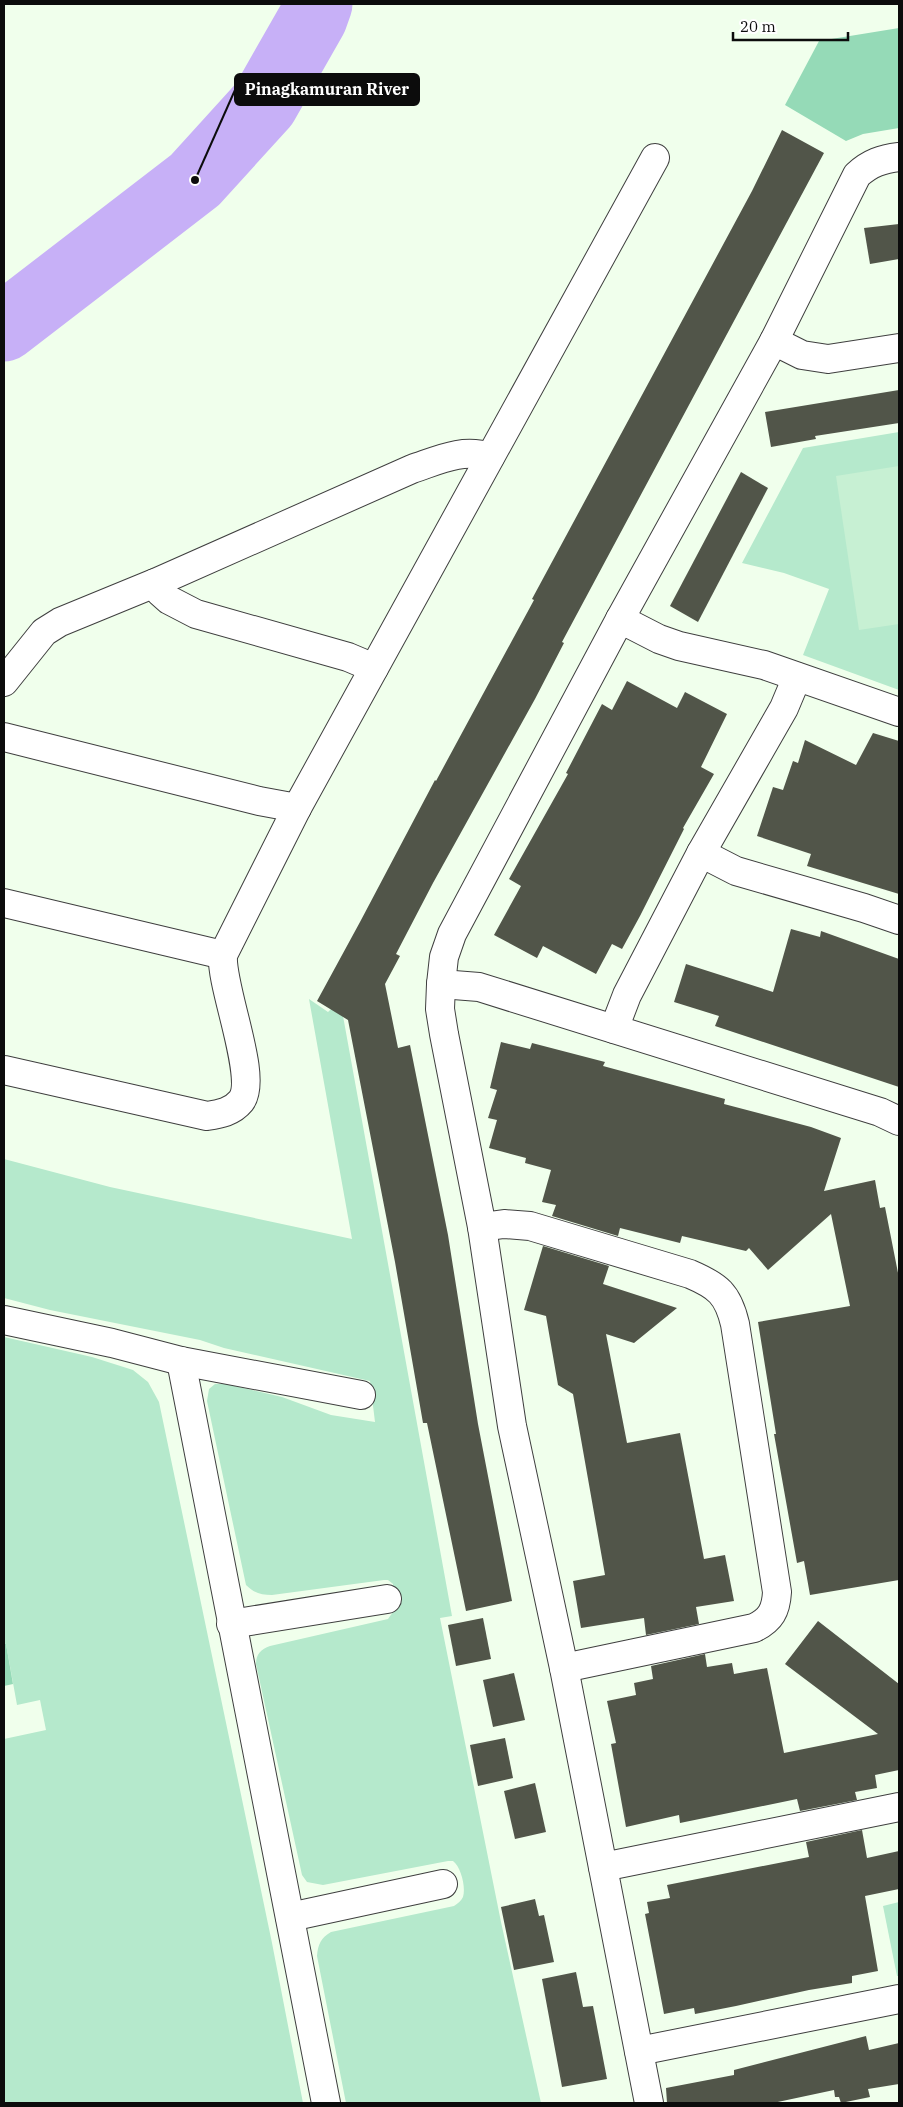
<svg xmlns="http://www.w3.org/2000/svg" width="903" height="2107" font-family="'IBM Plex Serif',serif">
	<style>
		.green { fill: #b5e9cc }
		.forest { fill: #95dab7 }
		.pitch { fill: #c7f0d3 }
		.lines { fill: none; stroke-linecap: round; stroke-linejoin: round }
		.river { stroke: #c7b0f7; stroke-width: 69 }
		.building { fill: #515549 }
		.street-casing { stroke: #3f3f3f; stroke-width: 30 }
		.street { stroke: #fff; stroke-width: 28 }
		.leader { fill: none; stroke: #0c0c0c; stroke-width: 2 }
		.callout-dot { fill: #0c0c0c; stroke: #fff; stroke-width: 2 }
		.callout { fill: #0c0c0c; stroke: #0c0c0c; stroke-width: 2 }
		.callout-label { font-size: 16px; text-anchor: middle; font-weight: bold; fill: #fff }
	</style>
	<rect width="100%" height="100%" fill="#f0ffec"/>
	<g class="green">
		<polygon points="899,432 899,690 803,655 829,589 784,573 742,563 803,448"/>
		<path d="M309,999L328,1012L337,1003L341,1005L452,1616L440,1618L501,1922L541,2103H346L317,1956C318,1944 321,1938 331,1932L454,1906C458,1903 461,1901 463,1897C466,1887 461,1867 453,1861H448L323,1885L307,1882L302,1875L256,1664C256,1654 261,1649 270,1646L388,1619L395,1609L393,1584L388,1580H384L272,1595C261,1595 254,1593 246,1585L207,1401L209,1389L215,1384H226L282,1397L331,1415L375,1422L370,1381L224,1348L200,1340L50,1310L4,1298V1159L110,1187L352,1239Z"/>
		<polygon points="4,1337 92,1357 133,1370 148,1382 159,1402 272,1943 303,2103 4,2103 4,1739 46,1730 40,1700 17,1705 6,1644 4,1643"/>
		<polygon points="899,1902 899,1976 897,1976 883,1906"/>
	</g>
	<g class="forest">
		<polygon points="899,28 899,128 863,134 846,141 785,105 819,41"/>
		<polygon points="4,1643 6,1644 13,1684 4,1686"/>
	</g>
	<polygon class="pitch" points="899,466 899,624 859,630 836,476"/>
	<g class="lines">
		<polyline class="river" points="4,327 195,180 264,104 313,18 318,4"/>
	</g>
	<g class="building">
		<polygon points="782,130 824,153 562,642 564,643 535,699 433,883 396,954 400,956 385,984 398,1048 410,1045 448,1235 478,1424 512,1601 466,1611 427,1423 423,1423 395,1262 348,1020 317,1001 360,922 435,780 436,781 483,694 534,600 532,599 752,191"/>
		<polygon points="899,224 899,259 870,264 864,228"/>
		<polygon points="899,390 899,423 815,436 816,439 771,447 765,412"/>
		<polygon points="741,472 768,488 698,622 670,606"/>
		<polygon points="627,681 677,708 685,692 727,714 701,767 714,774 683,828 684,829 640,916 622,949 612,944 596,974 543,946 537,958 494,935 521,886 509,879 568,774 566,773 602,704 612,710"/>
		<polygon points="873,733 899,741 899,894 807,866 811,854 757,836 773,787 783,790 793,761 798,763 805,740 856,765"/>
		<polygon points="791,929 820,937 821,931 899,959 899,1087 715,1026 719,1016 674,1002 686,964 773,992"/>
		<polygon points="501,1042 530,1049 532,1043 605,1062 603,1066 725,1099 724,1104 811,1127 841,1138 824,1191 875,1180 880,1208 885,1207 899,1278 899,1580 810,1595 804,1561 797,1563 774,1434 776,1434 758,1322 850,1306 831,1214 768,1270 749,1248 746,1251 682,1236 680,1243 620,1228 618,1236 552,1216 556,1205 542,1202 551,1170 525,1163 526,1158 489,1148 497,1120 488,1118 497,1090 490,1088"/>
		<polygon points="543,1246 609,1266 603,1284 677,1308 634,1343 606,1334 627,1443 680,1433 704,1559 725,1555 734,1601 696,1607 699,1624 646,1635 644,1618 581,1628 573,1581 605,1575 573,1394 558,1385 546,1316 524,1310"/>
		<polygon points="483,1618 491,1659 456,1666 448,1625"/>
		<polygon points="818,1621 899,1684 899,1770 875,1775 877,1788 855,1792 857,1800 800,1811 797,1799 680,1823 679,1815 626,1827 611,1744 616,1743 607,1701 636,1695 634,1683 653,1679 651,1666 705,1654 707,1667 732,1663 734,1674 767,1668 784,1753 878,1734 785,1664"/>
		<polygon points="514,1673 525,1720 493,1727 483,1680"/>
		<polygon points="505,1738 513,1778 478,1786 470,1745"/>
		<polygon points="535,1783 546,1832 515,1839 504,1791"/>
		<polygon points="862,1830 867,1858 899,1851 899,1889 865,1896 878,1971 852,1976 852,1983 809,1990 736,2006 695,2014 694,2008 664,2014 645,1914 649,1913 647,1902 670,1898 667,1885 809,1857 806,1842"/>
		<polygon points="535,1899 539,1916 544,1915 554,1962 514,1970 501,1907"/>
		<polygon points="576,1972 583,2007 593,2006 607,2079 562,2087 542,1979"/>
		<polygon points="866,2036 869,2050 899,2043 899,2084 868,2089 870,2097 841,2103 839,2097 835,2097 834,2090 773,2103 667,2103 666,2088 734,2075 734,2070"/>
	</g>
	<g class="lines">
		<g class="street-casing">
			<g id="street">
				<polyline points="774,341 802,355 828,359 899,348"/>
				<polyline points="155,583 160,592 169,600 196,614 348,657 374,668"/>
				<polyline points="620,619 659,639 679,646 764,665 899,712"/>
				<path d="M4,682L44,632L60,622L155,583L412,469C439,460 462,448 490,457"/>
				<polyline points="4,737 259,801 297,808"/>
				<polyline points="701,853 736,871 864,908 899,920"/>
				<polyline points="4,903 223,955"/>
				<polyline points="441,984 479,987 880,1112 899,1121"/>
				<polyline points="614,1029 627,995 701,853 784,708 797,677"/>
				<path d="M4,1070L207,1116C220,1114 232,1112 241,1101C259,1078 220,986 223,955L297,808L655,158"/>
				<path d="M482,1227L504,1224L530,1226L690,1274C718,1286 728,1294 735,1324L777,1592C776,1610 771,1620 754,1628L564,1668"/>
				<polyline points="4,1320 112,1343 181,1361 361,1395"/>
				<polyline points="181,1361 326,2103"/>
				<polyline points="231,1624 387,1599"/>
				<polyline points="603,1867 899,1807"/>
				<polyline points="290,1917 443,1884"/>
				<polyline points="639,2051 899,1999"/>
				<path d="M649,2103L564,1668L512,1426L482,1227L444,1034L440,1009L441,984L444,957L452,934L620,619L774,341L857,175C870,163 882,159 899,157"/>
			</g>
		</g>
		<use href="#street" class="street"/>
	</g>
	<path class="leader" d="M195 180L235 90"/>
	<circle class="callout-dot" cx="195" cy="180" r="5"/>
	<rect class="callout" x="235" y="74" width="184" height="31" rx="5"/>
	<g class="callout-label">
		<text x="327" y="95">Pinagkamuran River</text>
	</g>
	<rect width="903" height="2107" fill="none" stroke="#0c0c0c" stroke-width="10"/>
	<path d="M733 32v8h115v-8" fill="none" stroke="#0c0c0c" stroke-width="2.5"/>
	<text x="740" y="32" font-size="15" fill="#0c0c0c" stroke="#ffffff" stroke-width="4" paint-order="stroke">20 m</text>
</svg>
